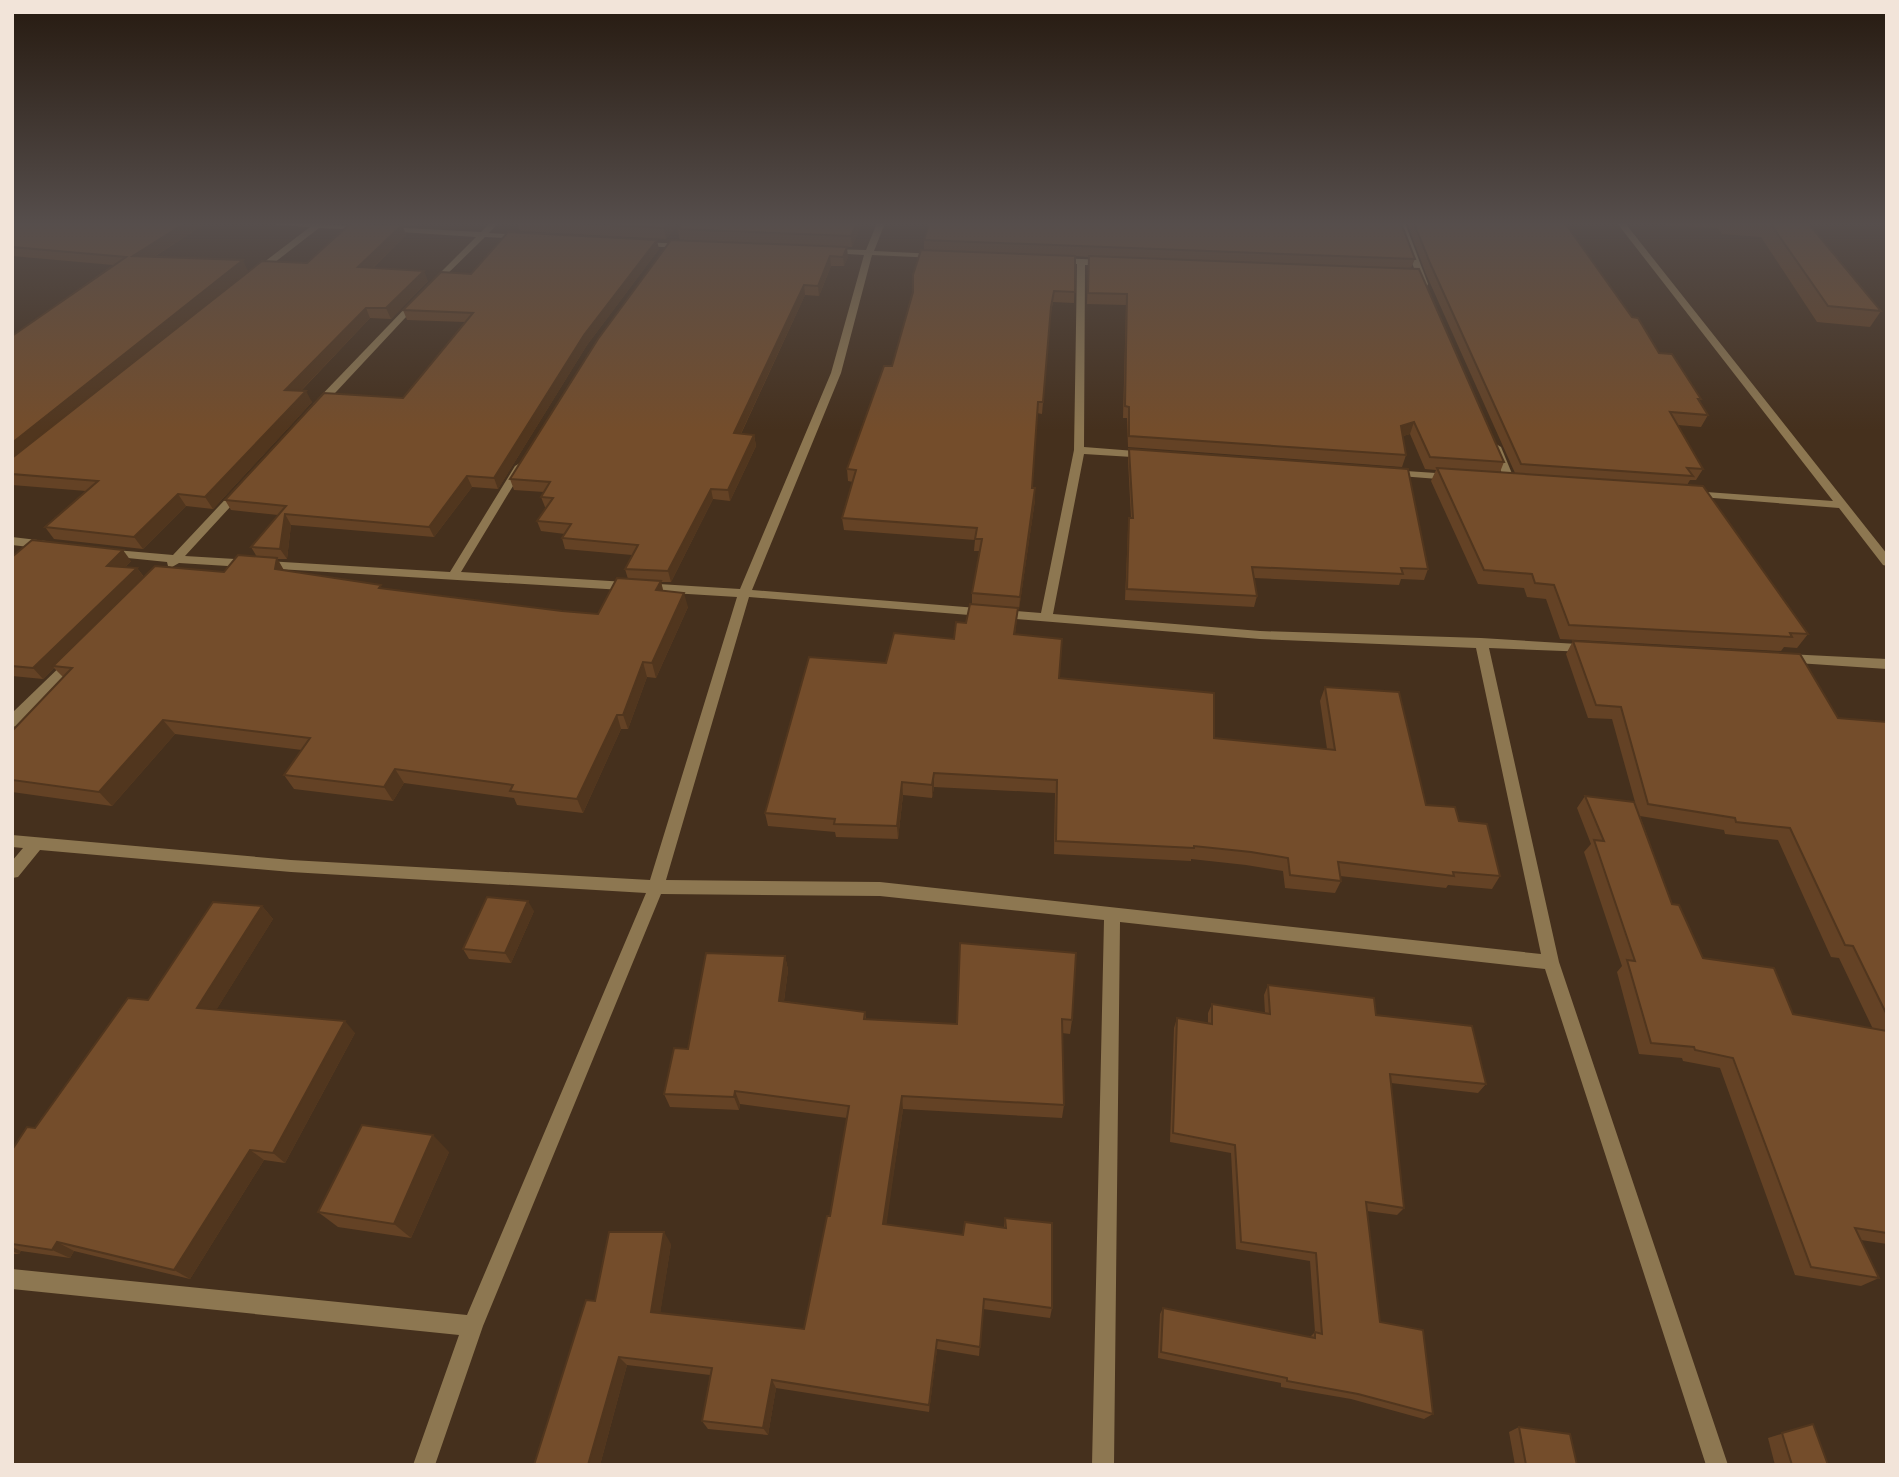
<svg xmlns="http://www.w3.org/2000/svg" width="1899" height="1477" font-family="'Sofia Sans Condensed',sans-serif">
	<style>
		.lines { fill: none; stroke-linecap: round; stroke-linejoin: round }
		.street { fill: #8d7751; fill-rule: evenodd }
		.wall { fill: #644225; fill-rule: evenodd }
		.shaded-wall { fill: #51361e }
		.building { fill: #744d2b; stroke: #51361e; stroke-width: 2 }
	</style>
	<rect width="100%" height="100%" fill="#45301d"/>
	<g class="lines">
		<g class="street">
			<polygon points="274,223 366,226 370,228 366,230 319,228 261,273 255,273 255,269 310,227 278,225"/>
			<polygon points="490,223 498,223 489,233 523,235 527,237 523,239 485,237 433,288 429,285 430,283 476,237 386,231 382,229 386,227 481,232"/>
			<path d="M877,223H885L874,251L936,254L940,256L936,258L872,255L841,373L752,590L1041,613L1074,450L1077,264H1057L1053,261L1057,258L1107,260L1110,261V265H1085L1084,447L1148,452L1153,455L1148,458L1084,454L1053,614L1260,631L1481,638L1594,645L1595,648L1594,651L1589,652L1489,648L1559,962L1728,1465H1706L1545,969L1120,922L1114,1465H1092L1104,920L880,896L661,894L483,1326L435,1465H413L459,1335L12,1289V1269L467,1315L646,893L291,872L40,850L18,877L12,878V861L23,848L12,847V835L291,860L650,880L737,597L179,563L172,567L168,566L167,562L108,556L102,552L104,549L173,555L235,489L239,488L245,491L243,493L185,556L450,572L515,466L520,463L525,466L461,572L740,589L831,373L864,255L830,253L826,251L830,249L866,250ZM749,597L1260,639L1476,648L1541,954L880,882L666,880Z"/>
			<polygon points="1397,223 1405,223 1428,284 1427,286 1420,284"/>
			<polygon points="1617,223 1625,223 1887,554 1887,566 1883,565 1839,508 1688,496 1686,494 1692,491 1833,501"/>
			<polygon points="641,242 687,244 691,246 687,248 638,246 638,242"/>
			<polygon points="413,300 420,302 321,408 313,408 313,404"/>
			<polygon points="1496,444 1501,447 1515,481 1514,483 1510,484 1505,481 1491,447"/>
			<polygon points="1391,470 1451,474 1456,477 1451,480 1387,475 1387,471"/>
			<polygon points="12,537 46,541 52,545 46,549 12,545"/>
			<polygon points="1787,654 1887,659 1887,669 1782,662 1780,659 1782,656"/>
			<polygon points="73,657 78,659 80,662 78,665 17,726 12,727 12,713 68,659"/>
		</g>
	</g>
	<g class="wall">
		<polygon points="12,223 206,223 154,257 248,271 209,303 307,263 369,223 418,223 415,226 402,225 406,235 373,268 428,281 391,319 370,318 301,391 312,402 213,509 186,506 143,549 54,539 45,527 86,491 12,485 12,336 113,265 12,256"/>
		<polygon points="517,223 679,223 666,239 520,231"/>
		<polygon points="683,223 862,223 852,247 683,241 848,257 844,266 831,266 819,296 805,295 741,434 754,435 756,446 730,501 713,499 671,582 661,582 663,591 688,607 656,678 647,677 628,729 621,729 583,813 517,805 514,798 404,783 393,801 294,789 284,775 302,750 175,734 112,806 12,792 12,731 63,677 54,668 43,679 12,676 12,557 131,561 125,567 137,568 144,577 224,572 257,557 251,547 278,515 231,510 225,500 403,398 465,322 407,320 403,310 471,274 659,249 587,345 498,489 472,487 434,537 291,525 287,559 277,559 284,571 382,588 562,611 598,614 628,579 625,569 632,555 565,549 562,538 565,534 541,531 537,521 546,508 545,507 541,497 544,492 514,490 510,479 680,241 678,229"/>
		<polygon points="1407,223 1565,223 1632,317 1659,353 1701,399 1699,401 1708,415 1701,427 1678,425 1703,469 1696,480 1690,480 1687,485 1808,634 1797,648 1784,647 1781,651 1560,639 1546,599 1527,597 1524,588 1478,584 1431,481 1436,470 1425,469 1410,434 1403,436 1406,455 1402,467 1128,447 1127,418 1123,418 1126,305 1087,304 1089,257 1075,256 1074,303 1053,302 1050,318 1042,414 1037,413 1032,488 1035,500 1019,609 1018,609 1015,634 1059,678 1214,738 1327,749 1320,701 1325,687 1426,805 1459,821 1500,876 1492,889 1448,885 1446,888 1340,876 1341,881 1335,893 1285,888 1283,871 1246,865 1191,859 1191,861 1054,854 1055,793 934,787 932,798 903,795 898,839 836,837 835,832 768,826 765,813 886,663 954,639 966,623 972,604 972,593 980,551 974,551 975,540 844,530 842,518 853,482 848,481 847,469 892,366 924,250 924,240 1415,259 1411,268 1504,462 1500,472 1515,473 1426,274"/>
		<polygon points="1664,223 1808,223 1881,311 1870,327 1817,322 1761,237 1722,234 1718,228 1667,226"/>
		<polygon points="1129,449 1428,569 1424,580 1401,579 1399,585 1254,578 1257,596 1254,607 1125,600 1128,529 1129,518 1131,518 1128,460"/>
		<path d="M1573,641L1838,718L1887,722V1244L1861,1240L1879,1278L1861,1286L1795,1275L1720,1068L1683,1061L1682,1058L1639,1054L1617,972L1622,966L1584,852L1591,844L1577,808L1585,796L1635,802L1612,719L1588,718L1566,654ZM1640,816L1724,830L1725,834L1778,840L1831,957L1839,958L1873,1029L1793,1014L1703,958L1672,904Z"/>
		<polygon points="262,906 273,919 216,1010 355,1033 285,1163 264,1160 190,1279 74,1251 70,1258 21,1251 19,1254 12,1254 12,1150 35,1128 148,1000"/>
		<polygon points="534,911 511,963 469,959 463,949"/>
		<polygon points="960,943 1072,1020 1070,1034 1062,1033 1064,1105 1062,1118 903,1109 886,1224 963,1235 1004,1227 1005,1218 1052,1308 1050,1318 983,1309 979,1356 937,1349 929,1412 776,1388 768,1435 708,1429 702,1421 710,1375 627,1365 600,1465 595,1301 671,1244 660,1313 804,1329 830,1216 847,1118 740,1104 739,1110 670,1107 664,1094 688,1049 785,956 788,970 784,1001 865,1012 866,1019 957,1024"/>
		<polygon points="1268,985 1376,1015 1486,1084 1478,1093 1391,1083 1404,1208 1397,1215 1367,1211 1380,1322 1433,1414 1424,1419 1351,1399 1281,1387 1281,1383 1158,1358 1160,1314 1163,1308 1310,1337 1315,1332 1310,1261 1236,1249 1231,1153 1170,1142 1174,1028 1177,1018 1208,1024 1208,1013 1212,1004 1265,1013 1264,995"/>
		<polygon points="449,1152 411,1238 338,1227 318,1212"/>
		<polygon points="1813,1424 1828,1465 1775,1465 1768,1438"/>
		<polygon points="1519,1427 1577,1465 1515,1465 1509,1432"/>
	</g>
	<g class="shaded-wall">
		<polygon points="185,223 206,223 139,266 133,256"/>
		<polygon points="668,223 679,223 666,239 664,228"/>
		<polygon points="857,223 862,223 852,247 851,236"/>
		<polygon points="402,225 406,235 363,277 358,267"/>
		<polygon points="657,240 659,249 587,345 498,489 494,478 584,335"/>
		<polygon points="847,247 848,257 844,266 843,257"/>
		<polygon points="830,256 831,266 819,296 818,286"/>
		<polygon points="243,260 248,271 12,461 12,443"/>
		<polygon points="424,271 428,281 391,319 386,308"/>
		<polygon points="804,285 805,295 736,444 734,433"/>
		<polygon points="366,308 370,318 291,401 285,390"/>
		<polygon points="306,391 312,402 213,509 205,497"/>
		<polygon points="1414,422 1410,434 1396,438 1401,426"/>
		<polygon points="754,435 756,446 730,501 728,490"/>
		<polygon points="467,476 472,487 434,537 429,527"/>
		<polygon points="1035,488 1035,500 1019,609 1020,597"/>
		<polygon points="711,489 713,499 671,582 668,571"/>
		<polygon points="178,494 186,506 143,549 134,537"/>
		<polygon points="285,514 291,525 287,559 280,549"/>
		<polygon points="123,550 131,561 115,576 107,566"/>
		<polygon points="277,558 285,572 275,569"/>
		<polygon points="137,568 145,579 53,666 54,668 43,679 33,668"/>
		<polygon points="661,581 664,595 656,590"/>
		<polygon points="684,593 688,607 656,678 652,663"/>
		<polygon points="643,662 647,677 628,729 623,715"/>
		<polygon points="617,715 621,729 583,813 577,799"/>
		<polygon points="163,720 175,734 112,806 99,792"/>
		<polygon points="395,769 404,783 393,801 384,787"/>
		<polygon points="934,773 934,787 932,798 932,785"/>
		<polygon points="902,782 903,795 898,839 897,826"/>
		<polygon points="528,901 534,911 511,963 505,953"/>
		<polygon points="262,906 273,919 210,1020 197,1008"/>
		<polygon points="785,956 788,970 782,1015 779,1001"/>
		<polygon points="345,1021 355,1033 285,1163 273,1153"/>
		<polygon points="735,1091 740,1104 739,1110 734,1097"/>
		<polygon points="902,1096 903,1109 885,1235 883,1224"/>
		<polygon points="433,1135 449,1152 411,1238 394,1224"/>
		<polygon points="250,1150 264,1160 190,1279 174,1270"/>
		<polygon points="664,1232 671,1244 659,1321 651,1312"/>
		<polygon points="57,1242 74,1251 70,1258 52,1250"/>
		<polygon points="12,1247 21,1251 19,1254 12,1251"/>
		<polygon points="937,1340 937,1349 929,1412 929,1405"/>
		<polygon points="619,1357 627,1365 600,1465 588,1465"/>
		<polygon points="772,1380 776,1388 768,1435 763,1428"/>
	</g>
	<g class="building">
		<polygon points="12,223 185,223 133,256 243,260 12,443 12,336 126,257 12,247"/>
		<polygon points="351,223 402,225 358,267 424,271 386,308 366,308 285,390 306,391 205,497 178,494 134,537 45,527 98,481 12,474 12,458 262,261 307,263"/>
		<polygon points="571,223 668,223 664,228"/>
		<polygon points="683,223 857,223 851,236 678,229"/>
		<polygon points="929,223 1401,223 1415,259 924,240"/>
		<polygon points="1414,223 1565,223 1632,317 1638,318 1659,353 1672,354 1701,399 1698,399 1708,415 1670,412 1703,469 1687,468 1693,476 1521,464 1430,263"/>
		<polygon points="1770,223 1808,223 1881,311 1828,306"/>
		<polygon points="508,232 657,240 584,335 494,478 467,476 429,527 285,514 280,549 251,547 286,506 225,500 324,393 403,398 473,313 403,310 441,272 471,274"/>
		<polygon points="671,240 847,247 843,257 830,256 818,286 804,285 734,433 754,435 728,490 711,489 668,571 625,569 638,545 562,538 571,524 537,521 553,498 541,497 550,482 510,479 598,339"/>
		<polygon points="921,250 1075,256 1075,292 1054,291 1051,307 1043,402 1038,402 1032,488 1035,488 1020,597 972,593 982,539 975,539 977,528 842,518 856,470 847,469 884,366 892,366 913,292 913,275"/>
		<polygon points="1089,256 1419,269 1504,462 1430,457 1414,422 1401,426 1406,455 1129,436 1129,407 1125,406 1127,294 1088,293"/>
		<polygon points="1129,449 1408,469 1428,569 1401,568 1403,574 1252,567 1257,596 1127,589 1129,518 1133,518"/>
		<polygon points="1437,468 1703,486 1808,634 1790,633 1792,637 1569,625 1554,585 1535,583 1532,574 1484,570"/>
		<polygon points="32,540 123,550 107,566 137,568 33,668 12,666 12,557"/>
		<polygon points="238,555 277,558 275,569 381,585 379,588 562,611 598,614 617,578 661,581 656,590 684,593 652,663 643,662 623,715 617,715 577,799 510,791 513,785 395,769 384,787 284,775 310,738 163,720 99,792 12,780 12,731 72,668 53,666 155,566 224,572"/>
		<polygon points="970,604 1018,608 1014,634 1062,639 1059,678 1214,693 1214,738 1335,750 1325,687 1399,692 1426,805 1455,807 1459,821 1487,824 1500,876 1453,872 1454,876 1338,862 1341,881 1290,875 1288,858 1251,852 1194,846 1194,848 1056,841 1057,780 934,773 932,785 902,782 897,826 834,824 835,819 765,813 809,657 886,663 894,633 954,639 956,622 966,623"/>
		<polygon points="1573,641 1800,654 1838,718 1887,722 1887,1015 1853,946 1845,945 1790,828 1736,822 1735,818 1648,804 1621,707 1596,705"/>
		<polygon points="1585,796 1634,802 1672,904 1679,905 1703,958 1774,968 1793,1014 1887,1031 1887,1233 1855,1228 1879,1278 1811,1267 1733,1058 1695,1050 1694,1047 1651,1043 1627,960 1635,961 1594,840 1604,841"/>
		<polygon points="487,897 528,901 505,953 463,949"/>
		<polygon points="213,902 262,906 197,1008 345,1021 273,1153 250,1150 174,1270 57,1242 52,1250 12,1244 12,1150 27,1127 35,1128 128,998 148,1000"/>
		<polygon points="960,943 1076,953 1072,1020 1062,1019 1064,1105 902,1096 883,1224 963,1235 965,1222 1006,1228 1005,1218 1052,1223 1052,1308 984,1299 980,1347 937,1340 929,1405 772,1380 763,1428 702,1421 712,1368 619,1357 588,1465 534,1465 586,1300 595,1301 609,1232 664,1232 651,1312 804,1329 827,1216 830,1216 849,1106 735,1091 734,1097 664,1094 674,1048 688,1049 706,953 785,956 779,1001 865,1012 864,1019 957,1024"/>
		<polygon points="1268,985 1374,998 1376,1015 1472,1026 1486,1084 1390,1074 1404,1208 1366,1202 1380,1322 1423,1330 1433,1414 1358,1394 1287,1381 1287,1378 1161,1352 1163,1308 1315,1338 1315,1332 1322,1334 1316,1253 1241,1242 1235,1145 1173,1133 1177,1018 1212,1024 1212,1004 1270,1014"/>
		<polygon points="362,1125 433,1135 394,1224 318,1212"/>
		<polygon points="1813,1424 1828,1465 1792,1465 1782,1433"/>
		<polygon points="1519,1427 1570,1434 1577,1465 1526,1465"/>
	</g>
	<linearGradient id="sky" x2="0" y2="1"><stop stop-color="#261a10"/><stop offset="0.52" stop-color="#564e4c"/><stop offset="1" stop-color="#564e4c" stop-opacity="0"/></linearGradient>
	<rect width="1899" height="430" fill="url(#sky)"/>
	<rect width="1899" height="1477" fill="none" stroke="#f2e4d9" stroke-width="28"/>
</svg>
